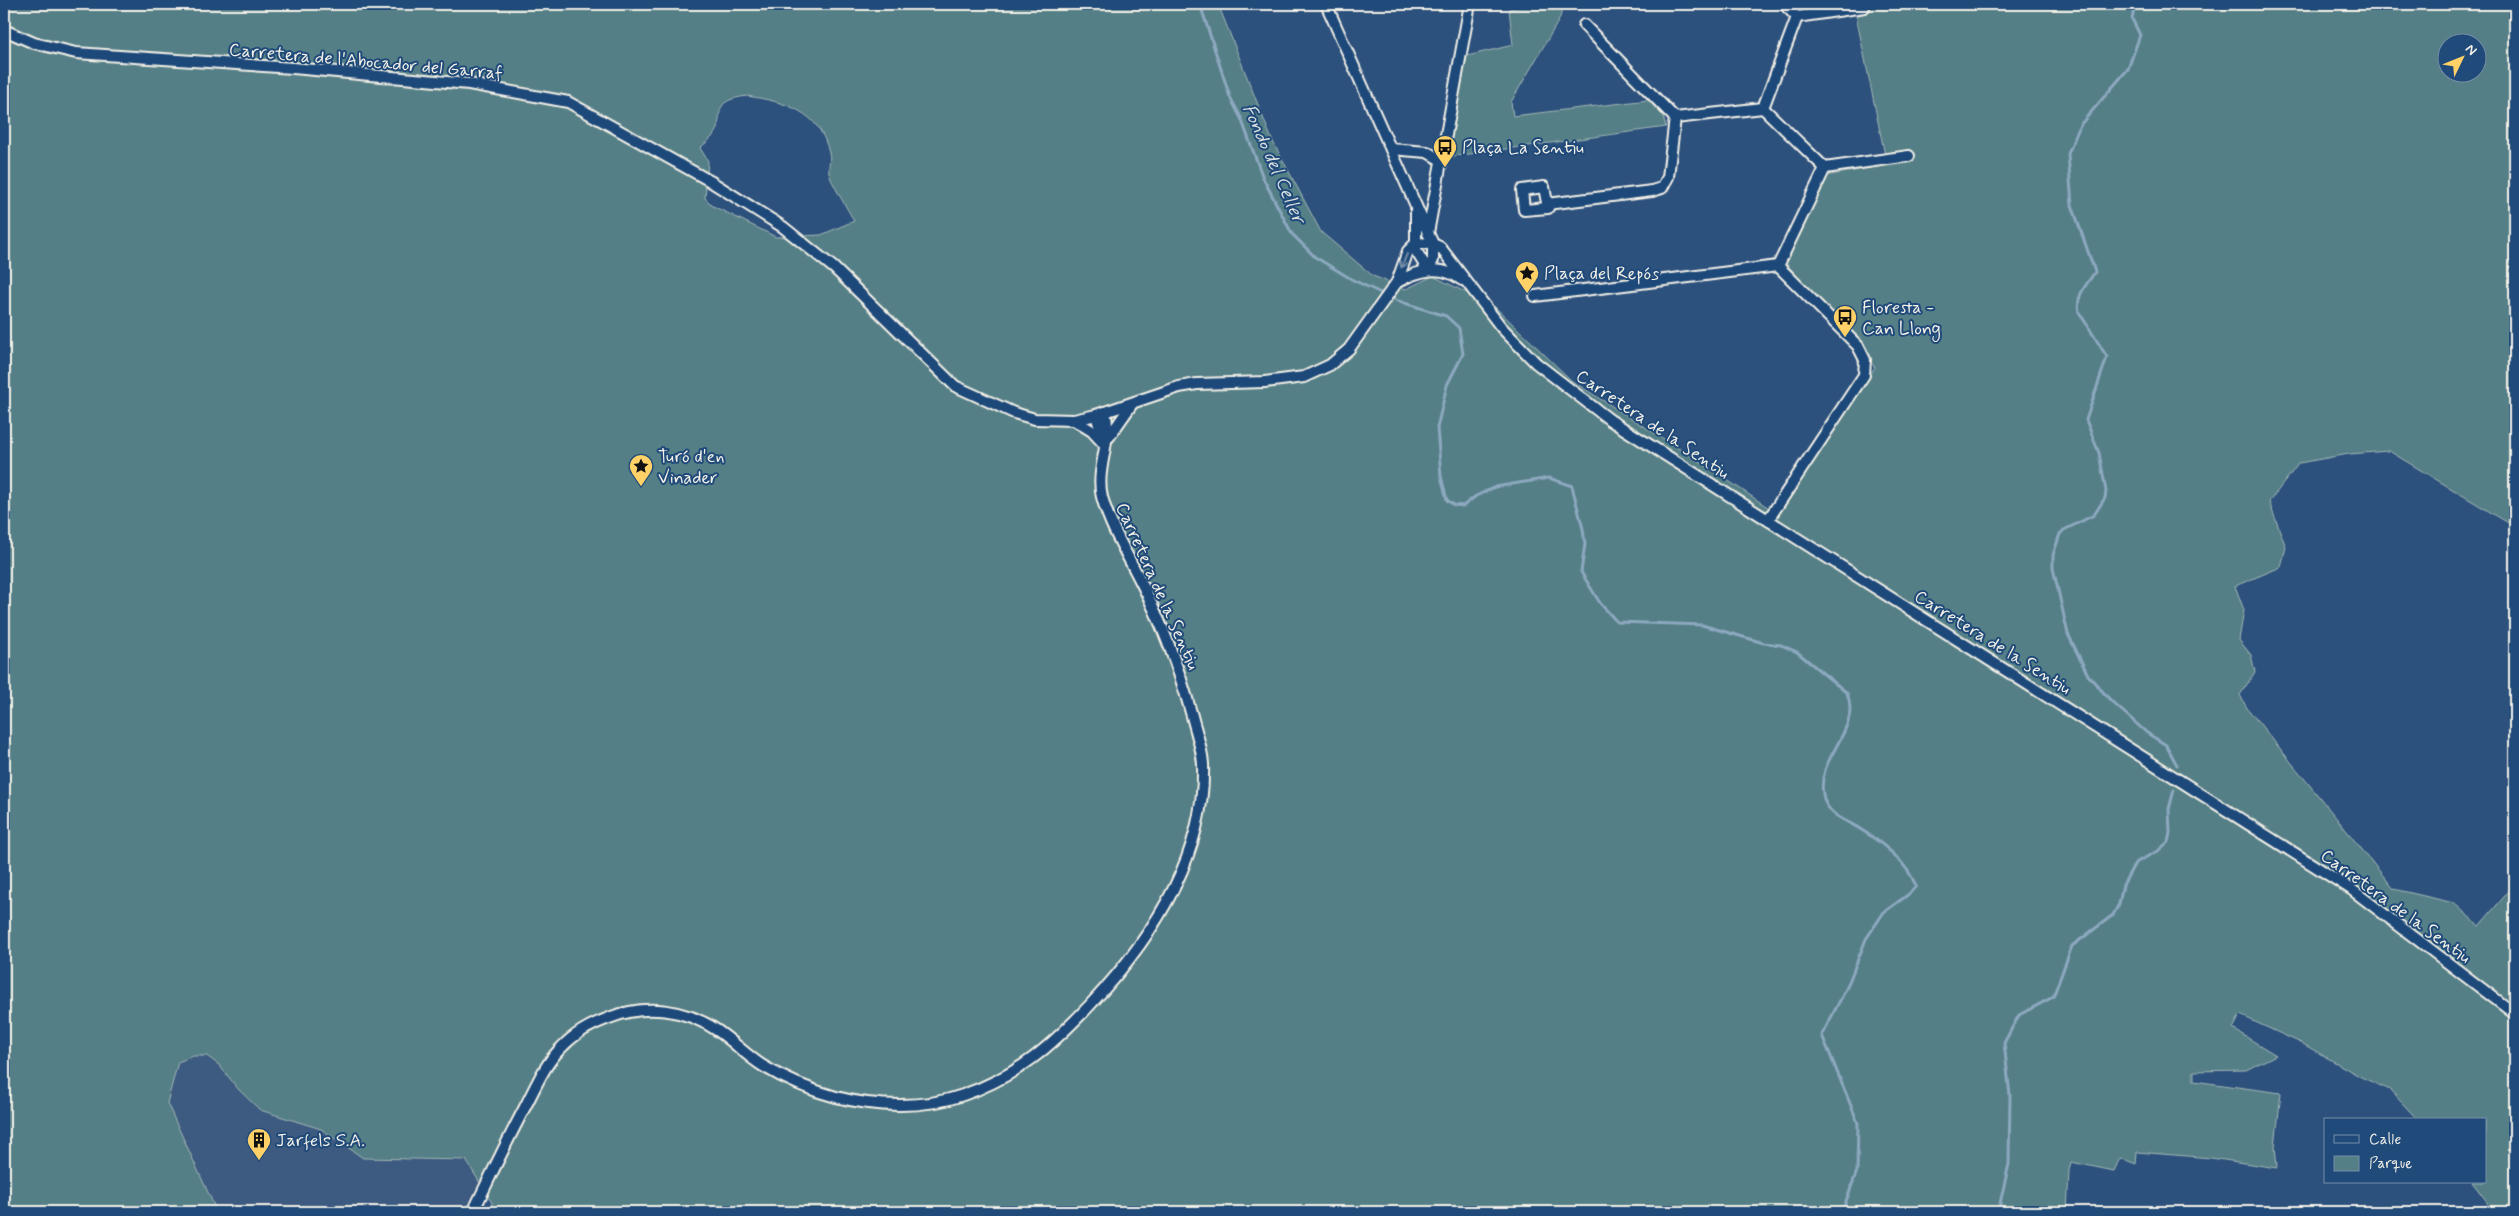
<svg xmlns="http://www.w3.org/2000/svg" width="2519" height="1216" font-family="Mynerve,sans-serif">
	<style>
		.built { fill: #3e5a80 }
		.green { fill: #547f86; stroke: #a4b8b7; fill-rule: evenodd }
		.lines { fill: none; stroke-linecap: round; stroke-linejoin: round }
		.stream { stroke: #8da9c0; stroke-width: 3 }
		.minor-casing { stroke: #f4f1e8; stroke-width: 14 }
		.minor { stroke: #1f4a7a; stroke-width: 10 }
		.oneway { stroke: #748da6 }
		.labels { text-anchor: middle; stroke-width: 4; stroke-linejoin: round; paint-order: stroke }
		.street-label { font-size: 18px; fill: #f4f1e8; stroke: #1f4a7a }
		.poi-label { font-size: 18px; fill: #f4f1e8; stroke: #1f4a7a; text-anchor: start }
		.water-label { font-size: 19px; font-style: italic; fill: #dadfde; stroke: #1f4a7a }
	</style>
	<rect width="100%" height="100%" fill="#2d517d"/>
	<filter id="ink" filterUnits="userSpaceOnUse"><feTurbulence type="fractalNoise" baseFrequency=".02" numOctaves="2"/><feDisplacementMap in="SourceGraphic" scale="10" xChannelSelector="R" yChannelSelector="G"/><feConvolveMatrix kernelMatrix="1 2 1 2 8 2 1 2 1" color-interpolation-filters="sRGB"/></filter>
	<g filter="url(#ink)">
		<polygon class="built" points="193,1056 207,1056 219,1065 239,1090 260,1110 321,1129 363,1158 466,1160 480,1184 467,1212 217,1212 167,1103 178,1062"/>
		<g class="green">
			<path d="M4,4H1218L1272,140L1321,232L1373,276L1406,289L1433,276L1495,307L1572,381L1694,458L1778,514L1875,367L1785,262L1825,176L1887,165L1856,16L1869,12L1871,4H2515V527L2389,451L2349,454L2299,463L2269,502L2286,547L2281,567L2235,586L2244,610L2239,640L2251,655L2255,672L2240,695L2247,708L2394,889L2454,903L2479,926L2515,884V1212H2495L2472,1182H2485V1120H2418L2390,1090L2361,1077L2303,1044L2240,1015L2233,1029L2276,1055L2246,1070L2194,1071V1081L2281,1093L2275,1146L2277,1168L2211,1158L2137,1152L2136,1164L2120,1158L2114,1171L2071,1162L2069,1171L2067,1212H490L492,1203L466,1160L363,1158L321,1129L260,1110L239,1090L219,1065L207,1056H193L178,1062L167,1103L217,1212H4ZM2446,42H2476V72H2446ZM747,96C786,102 820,111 829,153C831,160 828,166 829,173C830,181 849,211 854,221L821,235L776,237L713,206L705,198L708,161L700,148C704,144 709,141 712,137C728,117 706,101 747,96Z"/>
			<polygon points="1537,4 1564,4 1559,20 1511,102 1513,116 1648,100 1663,116 1666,127 1448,157 1467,56 1513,45 1509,9"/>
		</g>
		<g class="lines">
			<g class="stream">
				<path d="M1200,4L1230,97L1241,118L1263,178L1292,234L1315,257L1353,280L1398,301L1446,316L1459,328L1463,354L1447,385L1437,428L1441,476L1447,500L1454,505L1463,506L1476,496L1495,487L1549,478L1572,486L1583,529L1585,544L1581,572L1600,603L1617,622L1702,625L1764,643L1781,645L1797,652L1847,693C1862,731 1816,756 1823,794C1826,816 1845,819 1860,829C1883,843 1906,861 1916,886L1909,894L1884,912L1866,939L1847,987L1822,1035L1858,1123L1857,1171L1842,1212"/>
				<path d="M2135,4L2132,19L2140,35L2128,69L2080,125L2068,154L2072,205L2095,272C2087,284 2075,296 2079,312L2107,357L2086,420L2099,453L2106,491L2105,498L2094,515L2064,530L2060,534L2053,555V568L2068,634L2088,675L2111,701L2147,733L2166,745L2177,765"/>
				<polyline points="1998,1212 2009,1164 2010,1095 2004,1043 2019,1015 2053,997 2072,946 2113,915 2119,904 2123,885 2135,863 2158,851 2168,842 2170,833 2169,809 2174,790"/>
			</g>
			<g class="minor-casing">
				<g id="minor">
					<polyline points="1326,4 1433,244 1433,260 1428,270"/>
					<polyline points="1784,4 1797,17"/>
					<polyline points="1797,17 1864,7"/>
					<polyline points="1584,25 1675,118"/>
					<polyline points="4,30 34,43 76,53 293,68 469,84 568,102 710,181 783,227 834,268 955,386 1014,413 1035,419 1074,420 1096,415 1179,387 1197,384 1265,382 1304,377 1330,365 1349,349 1397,282 1408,251 1416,243"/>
					<polyline points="1675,118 1763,108"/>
					<polyline points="1391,149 1427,152 1441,160"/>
					<polyline points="1825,168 1909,156"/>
					<polygon points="1544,187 1548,208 1524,210 1522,190"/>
					<polyline points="1547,204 1652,191 1662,188 1668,177 1675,118"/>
					<polyline points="1416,210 1416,251 1428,270"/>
					<polyline points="1428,233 1470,4"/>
					<polyline points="1416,243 1433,244 1440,247 1501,327 1536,363 1610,420 2351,889 2515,1014"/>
					<path d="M1397,282C1419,270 1441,264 1462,280"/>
					<polyline points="1535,296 1778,266"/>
					<polyline points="1096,415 1104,441"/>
					<polyline points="1074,420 1092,431 1105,445"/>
					<polyline points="1109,437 1132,404"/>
					<polyline points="1768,520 1864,375 1865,360 1858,346 1778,266 1825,168 1763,108 1797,17"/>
					<path d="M473,1212C490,1177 506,1143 524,1109C535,1088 544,1065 561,1048C574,1034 592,1024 609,1018C646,1003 686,1009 718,1031C734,1042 747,1056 763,1066C786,1080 810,1090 836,1097C875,1107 924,1109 963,1095C1018,1076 1051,1046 1090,1005C1151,940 1206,857 1203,764C1202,748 1196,732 1192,716C1179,669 1163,625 1141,582C1127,554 1110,527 1102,497C1095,468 1113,440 1105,412"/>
				</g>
			</g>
			<use href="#minor" class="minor"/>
		</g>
		<defs><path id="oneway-shaft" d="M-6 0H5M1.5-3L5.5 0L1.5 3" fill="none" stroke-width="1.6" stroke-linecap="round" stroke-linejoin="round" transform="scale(1.25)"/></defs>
		<use class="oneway" href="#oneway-shaft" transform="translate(1404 261) rotate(113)"/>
	</g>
	<defs>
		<g id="bus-pin" transform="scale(1.25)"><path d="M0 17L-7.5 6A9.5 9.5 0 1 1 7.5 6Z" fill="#ffd166" stroke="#1f4a7a"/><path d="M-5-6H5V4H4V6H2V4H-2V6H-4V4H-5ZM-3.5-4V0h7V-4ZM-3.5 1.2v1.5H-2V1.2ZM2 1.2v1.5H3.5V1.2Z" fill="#111"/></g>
		<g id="sight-pin" transform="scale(1.25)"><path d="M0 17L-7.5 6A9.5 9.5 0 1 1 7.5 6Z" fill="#ffd166" stroke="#1f4a7a"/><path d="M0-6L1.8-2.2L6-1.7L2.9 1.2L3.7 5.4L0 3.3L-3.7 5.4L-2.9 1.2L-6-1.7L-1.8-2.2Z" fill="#111"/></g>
		<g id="building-pin" transform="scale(1.25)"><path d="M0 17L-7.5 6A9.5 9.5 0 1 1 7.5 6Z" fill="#ffd166" stroke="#1f4a7a"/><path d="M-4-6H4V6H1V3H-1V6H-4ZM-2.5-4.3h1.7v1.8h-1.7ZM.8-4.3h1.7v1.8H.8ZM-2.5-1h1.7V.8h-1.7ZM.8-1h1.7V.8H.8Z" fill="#111"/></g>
	</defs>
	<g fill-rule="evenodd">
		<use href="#bus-pin" x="1445" y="147"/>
		<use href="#sight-pin" x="1527" y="273"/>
		<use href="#bus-pin" x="1845" y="317"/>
		<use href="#sight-pin" x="641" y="466"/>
		<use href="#building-pin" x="259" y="1140"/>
	</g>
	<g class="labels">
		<g class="street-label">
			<text transform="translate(366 61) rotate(5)" y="6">Carretera de l'Abocador del Garraf</text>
			<text transform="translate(1653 424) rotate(34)" y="6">Carretera de la Sentiu</text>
			<text transform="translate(1158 586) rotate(66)" y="6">Carretera de la Sentiu</text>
			<text transform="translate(1993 642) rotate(32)" y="6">Carretera de la Sentiu</text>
			<text transform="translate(2396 906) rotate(36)" y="6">Carretera de la Sentiu</text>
		</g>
		<g class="poi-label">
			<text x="1462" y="153">Plaça La Sentiu</text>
			<text x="1544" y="279">Plaça del Repós</text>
			<text x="1862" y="313">Floresta -<tspan x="1862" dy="21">Can Llong</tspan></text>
			<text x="658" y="462">Turó d'en<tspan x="658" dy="21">Vinader</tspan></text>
			<text x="276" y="1146">Jarfels S.A.</text>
		</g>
		<g class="water-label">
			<text transform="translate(1275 163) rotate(66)" y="7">Fondo del Celler</text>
		</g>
	</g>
	<rect width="2519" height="1216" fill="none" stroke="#1f4a7a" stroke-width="20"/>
	<rect x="10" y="10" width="2499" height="1196" fill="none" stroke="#f4f1e8" stroke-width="2" filter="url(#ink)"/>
	<rect x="2324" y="1118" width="162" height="65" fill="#1f4a7a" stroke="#748da6"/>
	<rect x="2334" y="1135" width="25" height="8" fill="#1f4a7a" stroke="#748da6"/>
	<text x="2369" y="1144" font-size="15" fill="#f4f1e8">Calle</text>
	<rect x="2334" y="1156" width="25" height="15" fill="#547f86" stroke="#748da6"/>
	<text x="2369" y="1168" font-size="15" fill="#f4f1e8">Parque</text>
	<g transform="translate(2462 58) rotate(47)"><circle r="24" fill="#1f4a7a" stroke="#748da6"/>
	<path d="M0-4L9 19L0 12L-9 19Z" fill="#ffd166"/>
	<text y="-8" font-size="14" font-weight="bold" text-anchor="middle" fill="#f4f1e8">N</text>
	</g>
</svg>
